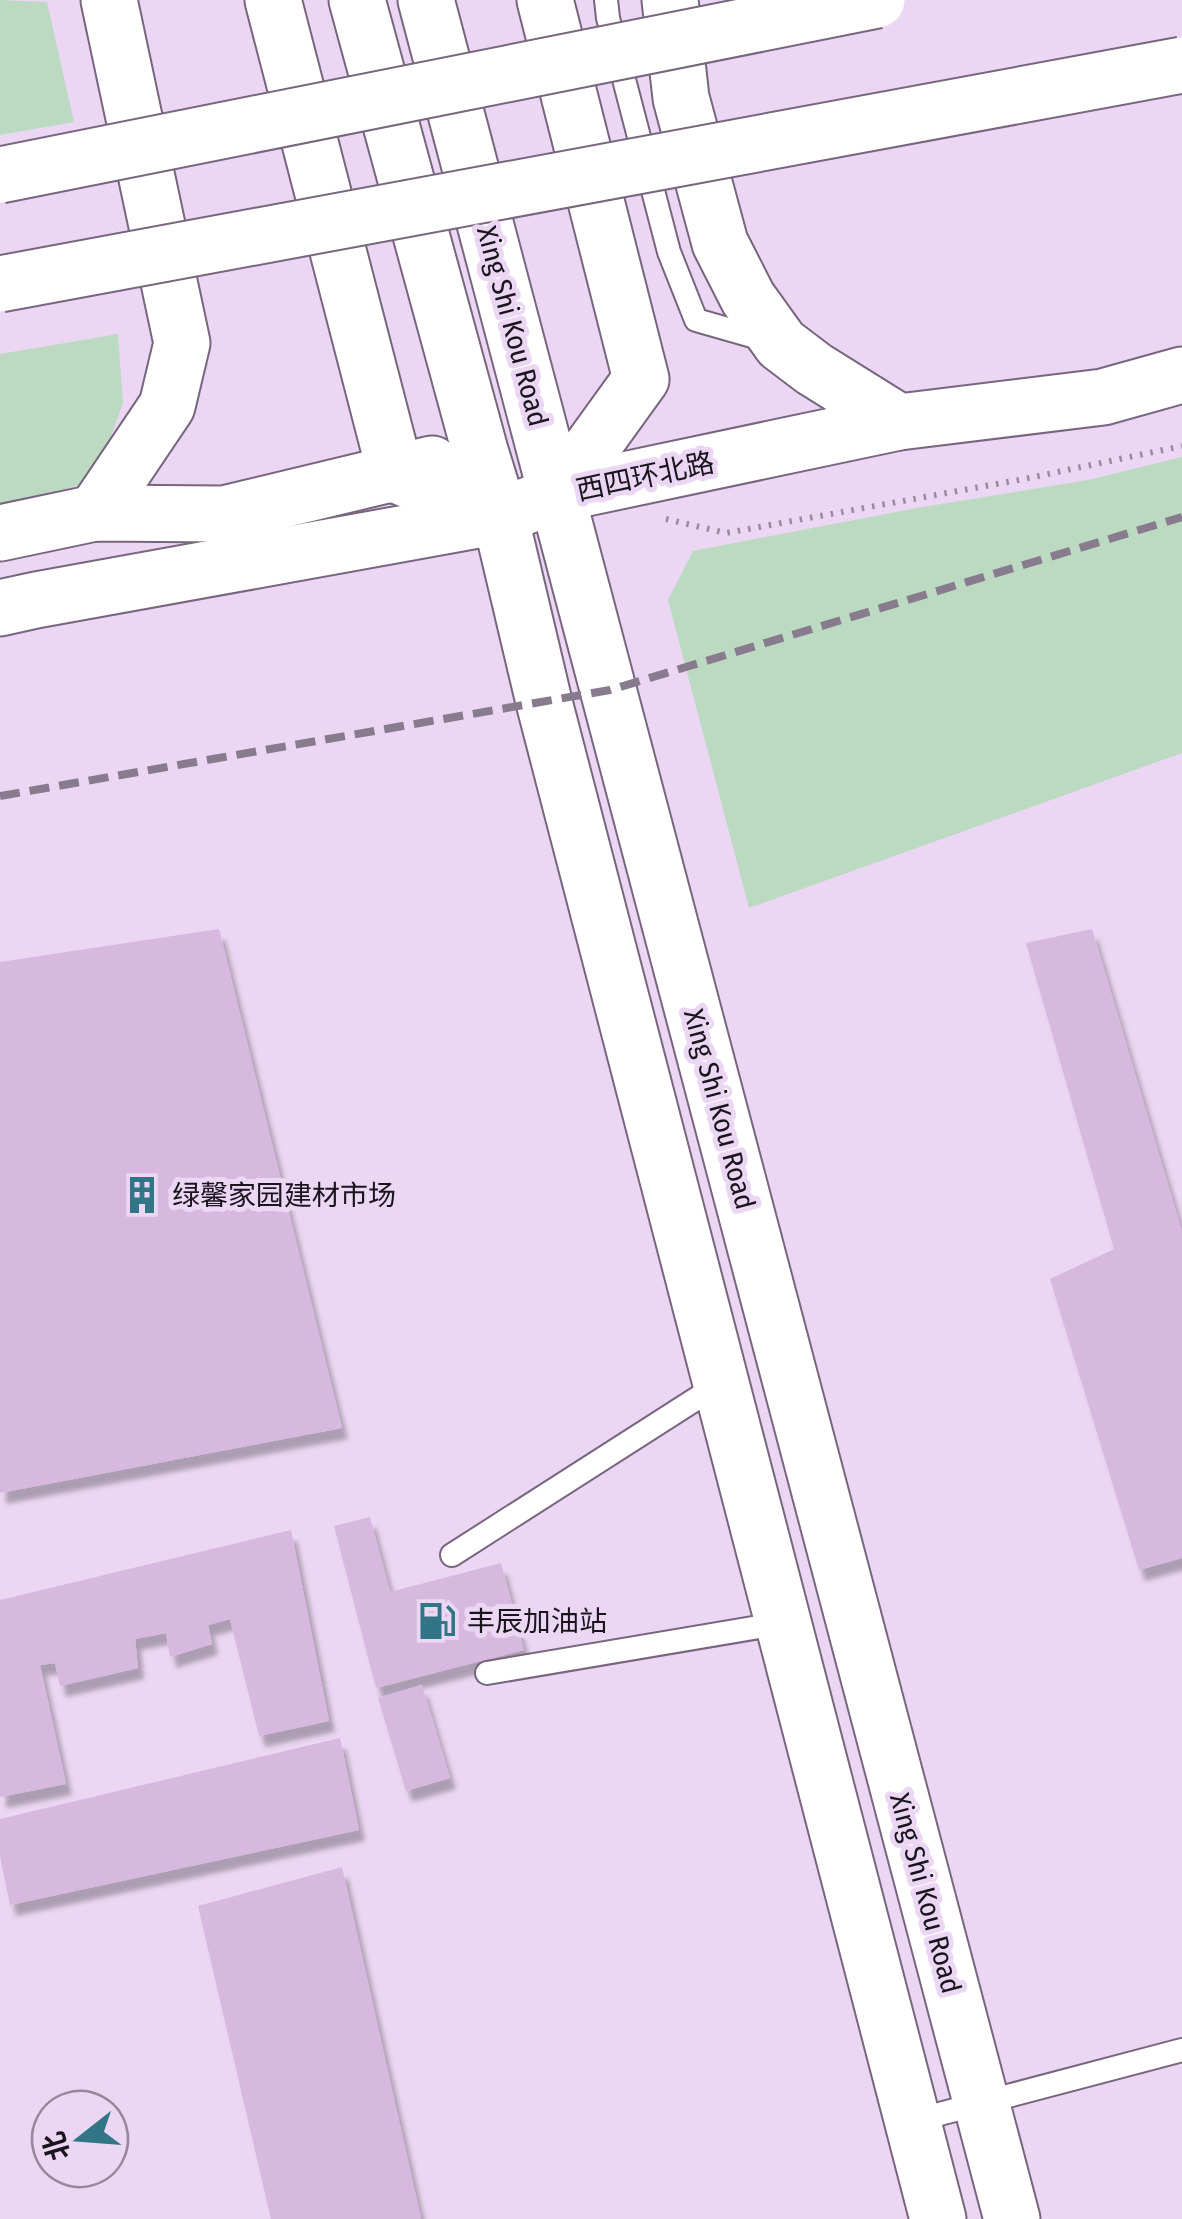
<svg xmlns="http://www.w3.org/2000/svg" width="1182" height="2219" font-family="'Fira Sans Condensed','Noto Sans SC',sans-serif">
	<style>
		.green { fill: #bcd9c2 }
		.building { fill: #d7b8df; filter: url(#shadow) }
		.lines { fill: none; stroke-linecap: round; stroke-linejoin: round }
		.service-casing { stroke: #77667e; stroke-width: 26 }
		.tertiary-casing { stroke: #77667e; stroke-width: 59 }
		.primary-casing { stroke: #77667e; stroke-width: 59 }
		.path { stroke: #998b9f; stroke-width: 6; stroke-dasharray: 2.5 8; stroke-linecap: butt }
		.service { stroke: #fff; stroke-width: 22 }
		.tertiary { stroke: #fff; stroke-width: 55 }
		.primary { stroke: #fff; stroke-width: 55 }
		.rail { stroke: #887b8e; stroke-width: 8; stroke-dasharray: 20 10; stroke-linecap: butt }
		.trunk-bridge-casing { stroke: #77667e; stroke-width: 59; stroke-linecap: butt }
		.trunk-bridge { stroke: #fff; stroke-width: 55 }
		.labels { text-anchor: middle; stroke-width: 10; stroke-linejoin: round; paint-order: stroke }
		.street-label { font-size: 28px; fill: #1a141d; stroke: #ebd7f3 }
		.poi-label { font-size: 28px; fill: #1a141d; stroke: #ebd7f3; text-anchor: start }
	</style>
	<defs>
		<filter id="shadow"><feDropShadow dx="6" dy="11" stdDeviation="2.5" flood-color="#0004"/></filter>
	</defs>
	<rect width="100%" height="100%" fill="#ebd7f3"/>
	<g class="green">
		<polygon points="0,0 47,2 74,122 0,135"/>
		<polygon points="118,334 123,403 95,480 32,499 0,505 0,354"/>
		<polygon points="1182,457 1182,753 749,908 668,600 693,551 917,508 1088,480"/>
	</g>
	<g class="building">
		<polygon points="219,929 342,1428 0,1493 0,962"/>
		<polygon points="1092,929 1182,1232 1182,1558 1139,1570 1050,1279 1114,1249 1026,943"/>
		<polygon points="370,1517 390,1592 501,1563 524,1650 376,1688 334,1526"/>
		<polygon points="291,1530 329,1721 259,1736 230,1619 208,1625 212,1644 170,1657 166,1633 135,1639 138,1668 60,1686 55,1663 40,1665 66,1784 0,1797 0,1600"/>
		<polygon points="422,1685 450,1778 406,1791 378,1698"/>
		<polygon points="340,1738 359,1830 10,1905 0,1856 0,1819"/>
		<polygon points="342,1867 421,2219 271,2219 198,1906"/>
	</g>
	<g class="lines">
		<g class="service-casing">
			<g id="service">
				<polyline points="606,0 608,18 669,252 696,320 766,340"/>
				<polyline points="452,1555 721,1383"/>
				<polyline points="487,1673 783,1623"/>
				<polyline points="913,2121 1182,2050"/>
			</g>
		</g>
		<g class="tertiary-casing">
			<g id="tertiary">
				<polyline points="273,0 396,475 500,516"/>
				<polyline points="545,0 641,379 558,494"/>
				<polyline points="670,0 681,98 720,243 748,298 781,344 814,369 899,422"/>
				<polyline points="95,513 167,406 182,343 109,0"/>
				<polyline points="0,533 95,513 224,514 432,464"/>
				<polyline points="0,608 36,600 500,516 558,494 899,422 1103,397 1182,375"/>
			</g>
		</g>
		<g class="primary-casing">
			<g id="primary">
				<polyline points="357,0 480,451 500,516 544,702 938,2219"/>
				<polyline points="426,0 1012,2219"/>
			</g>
		</g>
		<polyline class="path" points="666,519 726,533 1024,479 1182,446"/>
		<use href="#service" class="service"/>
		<use href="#tertiary" class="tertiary"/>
		<use href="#primary" class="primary"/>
		<polyline class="rail" points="0,796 610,690 1182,517"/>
		<g class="trunk-bridge-casing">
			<g id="trunk-bridge">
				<polyline points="0,175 877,0"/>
				<polyline points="0,284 1182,65"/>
			</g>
		</g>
		<use href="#trunk-bridge" class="trunk-bridge"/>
	</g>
	<defs>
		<g id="building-bare" transform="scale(3)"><path d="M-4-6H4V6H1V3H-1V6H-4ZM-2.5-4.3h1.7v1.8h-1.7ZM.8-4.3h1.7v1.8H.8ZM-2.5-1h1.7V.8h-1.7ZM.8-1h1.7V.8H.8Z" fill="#327586" stroke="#ebd7f3" stroke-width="2.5" paint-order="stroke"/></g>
		<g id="fuel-bare" transform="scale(3)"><path d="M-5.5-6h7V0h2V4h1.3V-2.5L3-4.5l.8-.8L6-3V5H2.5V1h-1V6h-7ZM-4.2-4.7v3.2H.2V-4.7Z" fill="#327586" stroke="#ebd7f3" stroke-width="2.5" paint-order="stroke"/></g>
	</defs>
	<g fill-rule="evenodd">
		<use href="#building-bare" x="142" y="1195"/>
		<use href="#fuel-bare" x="437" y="1621"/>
	</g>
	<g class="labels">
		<g class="street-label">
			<text transform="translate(513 326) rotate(75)" y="10">Xing Shi Kou Road</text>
			<text transform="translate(645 476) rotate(-12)" y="10">西四环北路</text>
			<text transform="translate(720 1109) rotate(75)" y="10">Xing Shi Kou Road</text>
			<text transform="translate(926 1893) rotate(75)" y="10">Xing Shi Kou Road</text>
		</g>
		<g class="poi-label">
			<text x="172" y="1205">绿馨家园建材市场</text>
			<text x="467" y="1631">丰辰加油站</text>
		</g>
	</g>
	<g transform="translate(80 2139) rotate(253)"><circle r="48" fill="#ebd7f3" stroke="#97899d" stroke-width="2.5"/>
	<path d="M0-8L18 38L0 25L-18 38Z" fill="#327586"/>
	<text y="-15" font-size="28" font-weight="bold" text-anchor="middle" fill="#1a141d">北</text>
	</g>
</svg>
